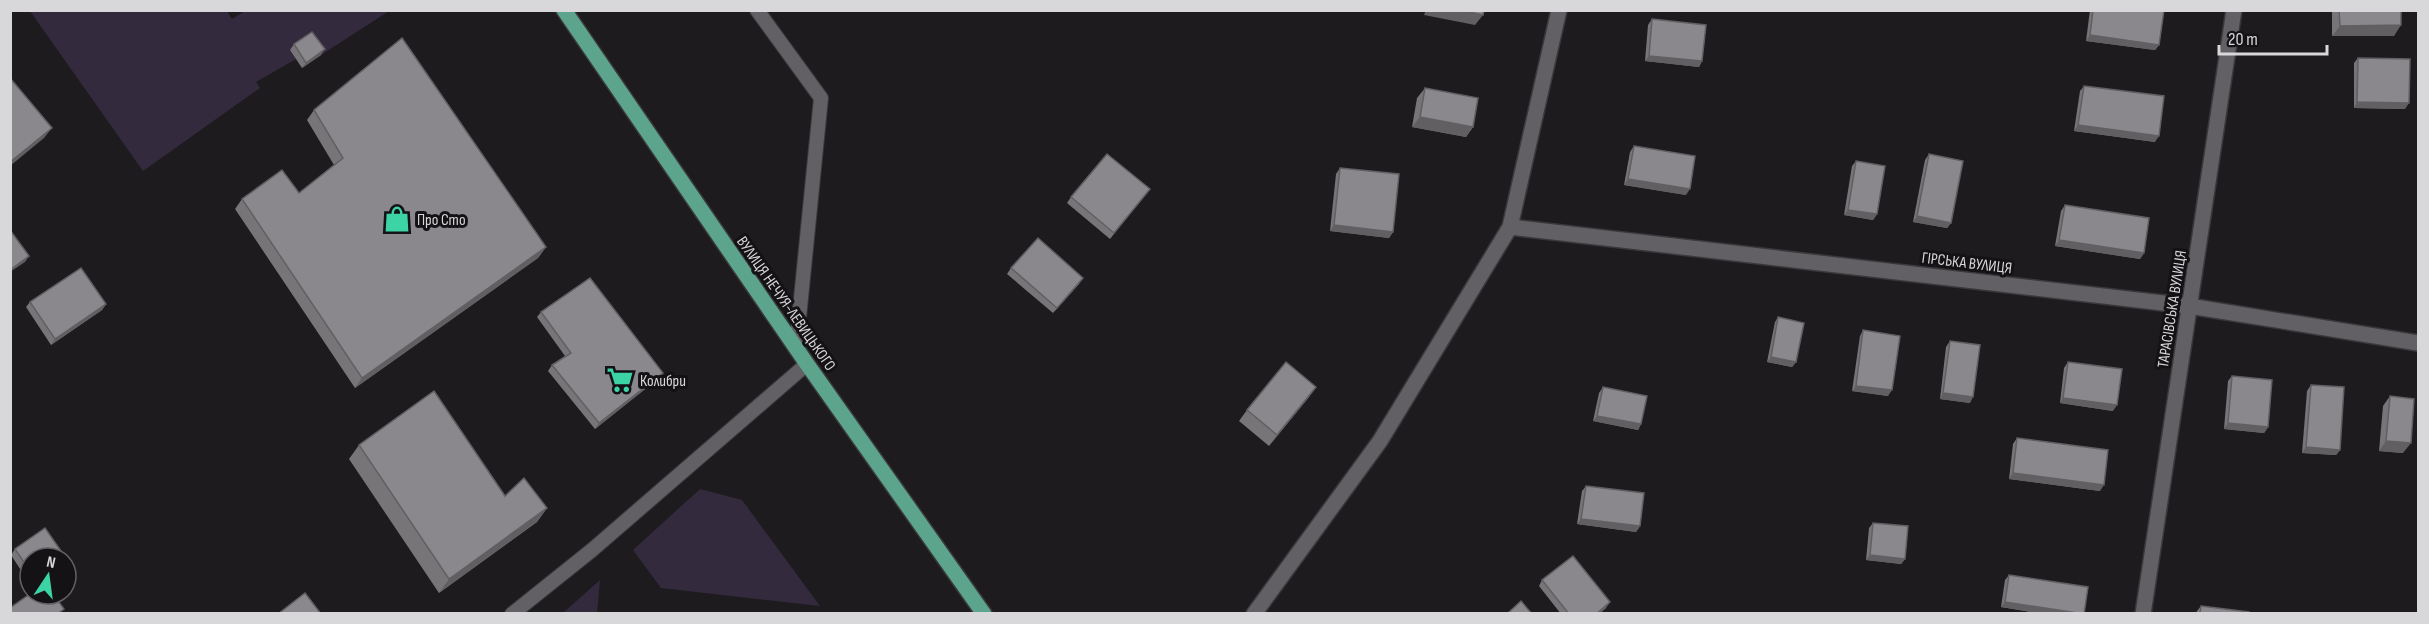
<svg xmlns="http://www.w3.org/2000/svg" width="2429" height="624" font-family="'Sofia Sans Condensed',sans-serif">
	<style>
		.green { fill: #342a3e }
		.lines { fill: none; stroke-linecap: round; stroke-linejoin: round }
		.lane-casing { stroke: #39383a; stroke-width: 16 }
		.street-casing { stroke: #39383a; stroke-width: 18 }
		.primary-casing { stroke: #39383a; stroke-width: 18 }
		.lane { stroke: #626064; stroke-width: 14 }
		.street { stroke: #626064; stroke-width: 15 }
		.primary { stroke: #5da48c; stroke-width: 15 }
		.wall { fill: #777578 }
		.shaded-wall { fill: #615f62 }
		.building { fill: #8a888c; stroke: #615f62; stroke-width: 1.5 }
		.labels { text-anchor: middle; stroke-width: 6; stroke-linejoin: round; paint-order: stroke }
		.poi-label { font-size: 16px; fill: #d8d7da; stroke: #141215; text-anchor: start }
		.street-label { font-size: 16px; fill: #d8d7da; stroke: #141215 }
	</style>
	<rect width="100%" height="100%" fill="#1d1b1e"/>
	<g class="green">
		<polygon points="226,10 232,19 245,11 389,11 321,55 290,50 296,59 256,82 260,88 143,171 30,11"/>
		<polygon points="700,489 742,500 820,606 661,588 633,550"/>
		<polygon points="600,580 597,613 563,613"/>
	</g>
	<g class="lines">
		<g class="lane-casing">
			<g id="lane">
				<polyline points="757,10 821,98 796,348"/>
				<polyline points="512,614 592,550 807,364"/>
			</g>
		</g>
		<g class="street-casing">
			<g id="street">
				<polyline points="1510,227 2189,306 2418,343"/>
				<polyline points="1254,614 1380,441 1510,227 1559,10"/>
				<polyline points="2143,614 2234,10"/>
			</g>
		</g>
		<g class="primary-casing">
			<polyline id="primary" points="564,10 807,364 984,614"/>
		</g>
		<use href="#lane" class="lane"/>
		<use href="#street" class="street"/>
		<use href="#primary" class="primary"/>
	</g>
	<g class="wall">
		<polygon points="2090,10 2164,10 2159,45 2155,50 2086,41"/>
		<polygon points="2332,10 2401,10 2394,36 2332,36"/>
		<polygon points="1652,19 1702,61 1699,67 1645,61 1648,25"/>
		<polygon points="294,44 321,55 302,68 290,50"/>
		<polygon points="2358,58 2405,109 2354,108 2354,63"/>
		<polygon points="2084,86 2155,142 2074,131 2080,91"/>
		<polygon points="1425,88 1473,127 1466,137 1412,127 1417,98"/>
		<polygon points="314,110 546,247 538,258 355,388 235,209 242,199 299,193 334,165 307,120"/>
		<polygon points="1634,146 1686,195 1624,185 1630,152"/>
		<polygon points="1929,154 1951,223 1947,228 1913,222 1925,160"/>
		<polygon points="1856,161 1877,214 1873,220 1844,215 1852,166"/>
		<polygon points="1340,168 1393,232 1389,238 1330,231 1336,174"/>
		<polygon points="1150,189 1110,239 1067,203 1071,197"/>
		<polygon points="2065,205 2144,253 2140,259 2055,246 2061,211"/>
		<polygon points="1011,268 1079,284 1053,313 1007,274"/>
		<polygon points="30,302 106,304 102,310 51,345 26,307"/>
		<polygon points="541,312 659,378 595,429 548,371 552,365 565,356 537,317"/>
		<polygon points="1778,317 1796,362 1792,367 1767,362 1775,322"/>
		<polygon points="1863,330 1888,396 1852,391 1860,336"/>
		<polygon points="1950,341 1970,403 1940,399 1946,347"/>
		<polygon points="2068,362 2113,411 2060,403 2064,368"/>
		<polygon points="2232,376 2268,427 2264,433 2224,429 2228,381"/>
		<polygon points="2311,385 2340,450 2336,455 2302,453 2307,391"/>
		<polygon points="1603,387 1641,424 1638,430 1593,421 1599,393"/>
		<polygon points="2390,396 2403,453 2379,451 2383,406"/>
		<polygon points="1309,397 1269,446 1239,421 1247,410"/>
		<polygon points="2017,438 2100,491 2009,479 2013,444"/>
		<polygon points="359,445 505,496 547,508 537,522 439,593 349,459"/>
		<polygon points="1586,486 1640,526 1636,532 1577,524 1582,491"/>
		<polygon points="1873,523 1905,559 1901,564 1866,560 1869,528"/>
		<polygon points="15,549 61,551 55,558 30,558 30,575 26,578 11,555"/>
		<polygon points="2009,575 2084,614 2043,614 2001,607 2005,580"/>
		<polygon points="1542,580 1606,608 1599,614 1561,614 1539,586"/>
		<polygon points="2201,606 2249,614 2196,614 2197,611"/>
	</g>
	<g class="shaded-wall">
		<polygon points="1426,10 1461,10 1483,15 1475,25 1424,15"/>
		<polygon points="2401,25 2394,36 2332,36 2340,26"/>
		<polygon points="2090,35 2159,45 2155,50 2086,41"/>
		<polygon points="325,49 321,55 302,68 306,63"/>
		<polygon points="1649,56 1702,61 1699,67 1645,61"/>
		<polygon points="2357,102 2409,103 2405,109 2354,108"/>
		<polygon points="1420,117 1473,127 1466,137 1412,127"/>
		<polygon points="2078,125 2159,136 2155,142 2074,131"/>
		<polygon points="52,128 44,138 10,166 10,162"/>
		<polygon points="1628,179 1690,189 1686,195 1624,185"/>
		<polygon points="1848,210 1877,214 1873,220 1844,215"/>
		<polygon points="1917,216 1951,223 1947,228 1913,222"/>
		<polygon points="1334,225 1393,232 1389,238 1330,231"/>
		<polygon points="2059,240 2144,253 2140,259 2055,246"/>
		<polygon points="546,247 538,258 355,388 362,378"/>
		<polygon points="29,256 25,262 10,272 10,270"/>
		<polygon points="1083,278 1079,284 1053,313 1057,308"/>
		<polygon points="106,304 102,310 51,345 55,339"/>
		<polygon points="1771,357 1796,362 1792,367 1767,362"/>
		<polygon points="663,373 659,378 595,429 599,423"/>
		<polygon points="1856,386 1892,390 1888,396 1852,391"/>
		<polygon points="1316,387 1309,397 1269,446 1277,435"/>
		<polygon points="1943,393 1973,397 1970,403 1940,399"/>
		<polygon points="2063,398 2117,405 2113,411 2060,403"/>
		<polygon points="1597,416 1641,424 1638,430 1593,421"/>
		<polygon points="2228,423 2268,427 2264,433 2224,429"/>
		<polygon points="2386,441 2411,443 2403,453 2379,451"/>
		<polygon points="2306,447 2340,450 2336,455 2302,453"/>
		<polygon points="2013,473 2104,485 2100,491 2009,479"/>
		<polygon points="547,508 537,522 439,593 449,579"/>
		<polygon points="1581,519 1640,526 1636,532 1577,524"/>
		<polygon points="61,551 55,558 51,558"/>
		<polygon points="1870,555 1905,559 1901,564 1866,560"/>
		<polygon points="1610,602 1606,608 1599,614 1596,614"/>
		<polygon points="2005,602 2083,614 2043,614 2001,607"/>
	</g>
	<g class="building">
		<polygon points="1461,10 1484,10 1483,15"/>
		<polygon points="2093,10 2164,10 2159,45 2090,35"/>
		<polygon points="2339,10 2401,10 2401,25 2340,26"/>
		<polygon points="1652,19 1706,25 1702,61 1649,56"/>
		<polygon points="312,32 325,49 306,63 294,44"/>
		<polygon points="402,38 546,247 362,378 242,199 282,170 299,193 343,158 314,110"/>
		<polygon points="2358,58 2410,59 2409,103 2357,102"/>
		<polygon points="10,78 52,128 10,162"/>
		<polygon points="2084,86 2164,96 2159,136 2078,125"/>
		<polygon points="1425,88 1478,98 1473,127 1420,117"/>
		<polygon points="1634,146 1695,156 1690,189 1628,179"/>
		<polygon points="1107,154 1150,189 1114,233 1071,197"/>
		<polygon points="1929,154 1963,161 1951,223 1917,216"/>
		<polygon points="1856,161 1885,166 1877,214 1848,210"/>
		<polygon points="1340,168 1399,174 1393,232 1334,225"/>
		<polygon points="2065,205 2149,218 2144,253 2059,240"/>
		<polygon points="10,230 29,256 10,270"/>
		<polygon points="1038,238 1083,278 1057,308 1011,268"/>
		<polygon points="81,268 106,304 55,339 30,302"/>
		<polygon points="590,278 663,373 599,423 552,365 571,353 541,312"/>
		<polygon points="1778,317 1804,323 1796,362 1771,357"/>
		<polygon points="1863,330 1900,336 1892,390 1856,386"/>
		<polygon points="1950,341 1980,345 1973,397 1943,393"/>
		<polygon points="1286,362 1316,387 1277,435 1247,410"/>
		<polygon points="2068,362 2122,369 2117,405 2063,398"/>
		<polygon points="2232,376 2272,380 2268,427 2228,423"/>
		<polygon points="2311,385 2344,387 2340,450 2306,447"/>
		<polygon points="1603,387 1647,396 1641,424 1597,416"/>
		<polygon points="434,391 505,496 524,478 547,508 449,579 359,445"/>
		<polygon points="2390,396 2414,399 2411,443 2386,441"/>
		<polygon points="2017,438 2108,450 2104,485 2013,473"/>
		<polygon points="1586,486 1644,493 1640,526 1581,519"/>
		<polygon points="1873,523 1908,526 1905,559 1870,555"/>
		<polygon points="45,528 61,551 51,558 30,558 30,571 15,549"/>
		<polygon points="1573,556 1610,602 1596,614 1569,614 1542,580"/>
		<polygon points="2009,575 2088,587 2084,614 2005,602"/>
		<polygon points="305,593 321,614 278,614"/>
		<polygon points="30,594 53,594 64,609 57,614 10,614 10,608"/>
		<polygon points="1521,601 1532,614 1507,614"/>
		<polygon points="2201,606 2249,612 2249,614 2200,614"/>
	</g>
	<defs>
		<g id="shop-bare" transform="scale(2.07)"><path d="M-5-2.5h2.3a2.7 3.5 0 0 1 5.4 0H5L5.5 6h-11ZM-1.5-2.5h3a1.5 2.3 0 0 0-3 0Z" fill="#3cd4a4" stroke="#141215" stroke-width="2.5" paint-order="stroke"/></g>
		<g id="supermarket-bare" transform="scale(2.07)"><path d="M-6-5.5h2.5l.6 2H6L4.5 2H-2.5L-4.4-4H-6ZM-1.5 3.2a1.3 1.3 0 1 0 .1 0ZM3 3.2a1.3 1.3 0 1 0 .1 0Z" fill="#3cd4a4" stroke="#141215" stroke-width="2.5" paint-order="stroke"/></g>
	</defs>
	<g fill-rule="evenodd">
		<use href="#shop-bare" x="397" y="219"/>
		<use href="#supermarket-bare" x="620" y="380"/>
	</g>
	<g class="labels">
		<g class="poi-label">
			<text x="417" y="225">Про Сто</text>
			<text x="640" y="386">Колибри</text>
		</g>
		<g class="street-label">
			<text transform="translate(1967 262) rotate(7)" y="6">ГІРСЬКА ВУЛИЦЯ</text>
			<text transform="translate(787 303) rotate(55)" y="6">ВУЛИЦЯ НЕЧУЯ-ЛЕВИЦЬКОГО</text>
			<text transform="translate(2171 309) rotate(-81)" y="6">ТАРАСІВСЬКА ВУЛИЦЯ</text>
		</g>
	</g>
	<rect width="2429" height="624" fill="none" stroke="#d8d7da" stroke-width="24"/>
	<g transform="translate(48 576) rotate(13)"><circle r="28" fill="#141215" stroke="#626164" stroke-width="1.5"/>
	<path d="M0-4.5L10 22L0 15L-10 22Z" fill="#3cd4a4"/>
	<text y="-9" font-size="16" font-weight="bold" text-anchor="middle" fill="#d8d7da">N</text>
	</g>
	<path d="M2219 45v9h108v-9" fill="none" stroke="#d8d7da" stroke-width="3"/>
	<text x="2228" y="45" font-size="18" fill="#d8d7da" stroke="#141215" stroke-width="4.5" paint-order="stroke">20 m</text>
</svg>
